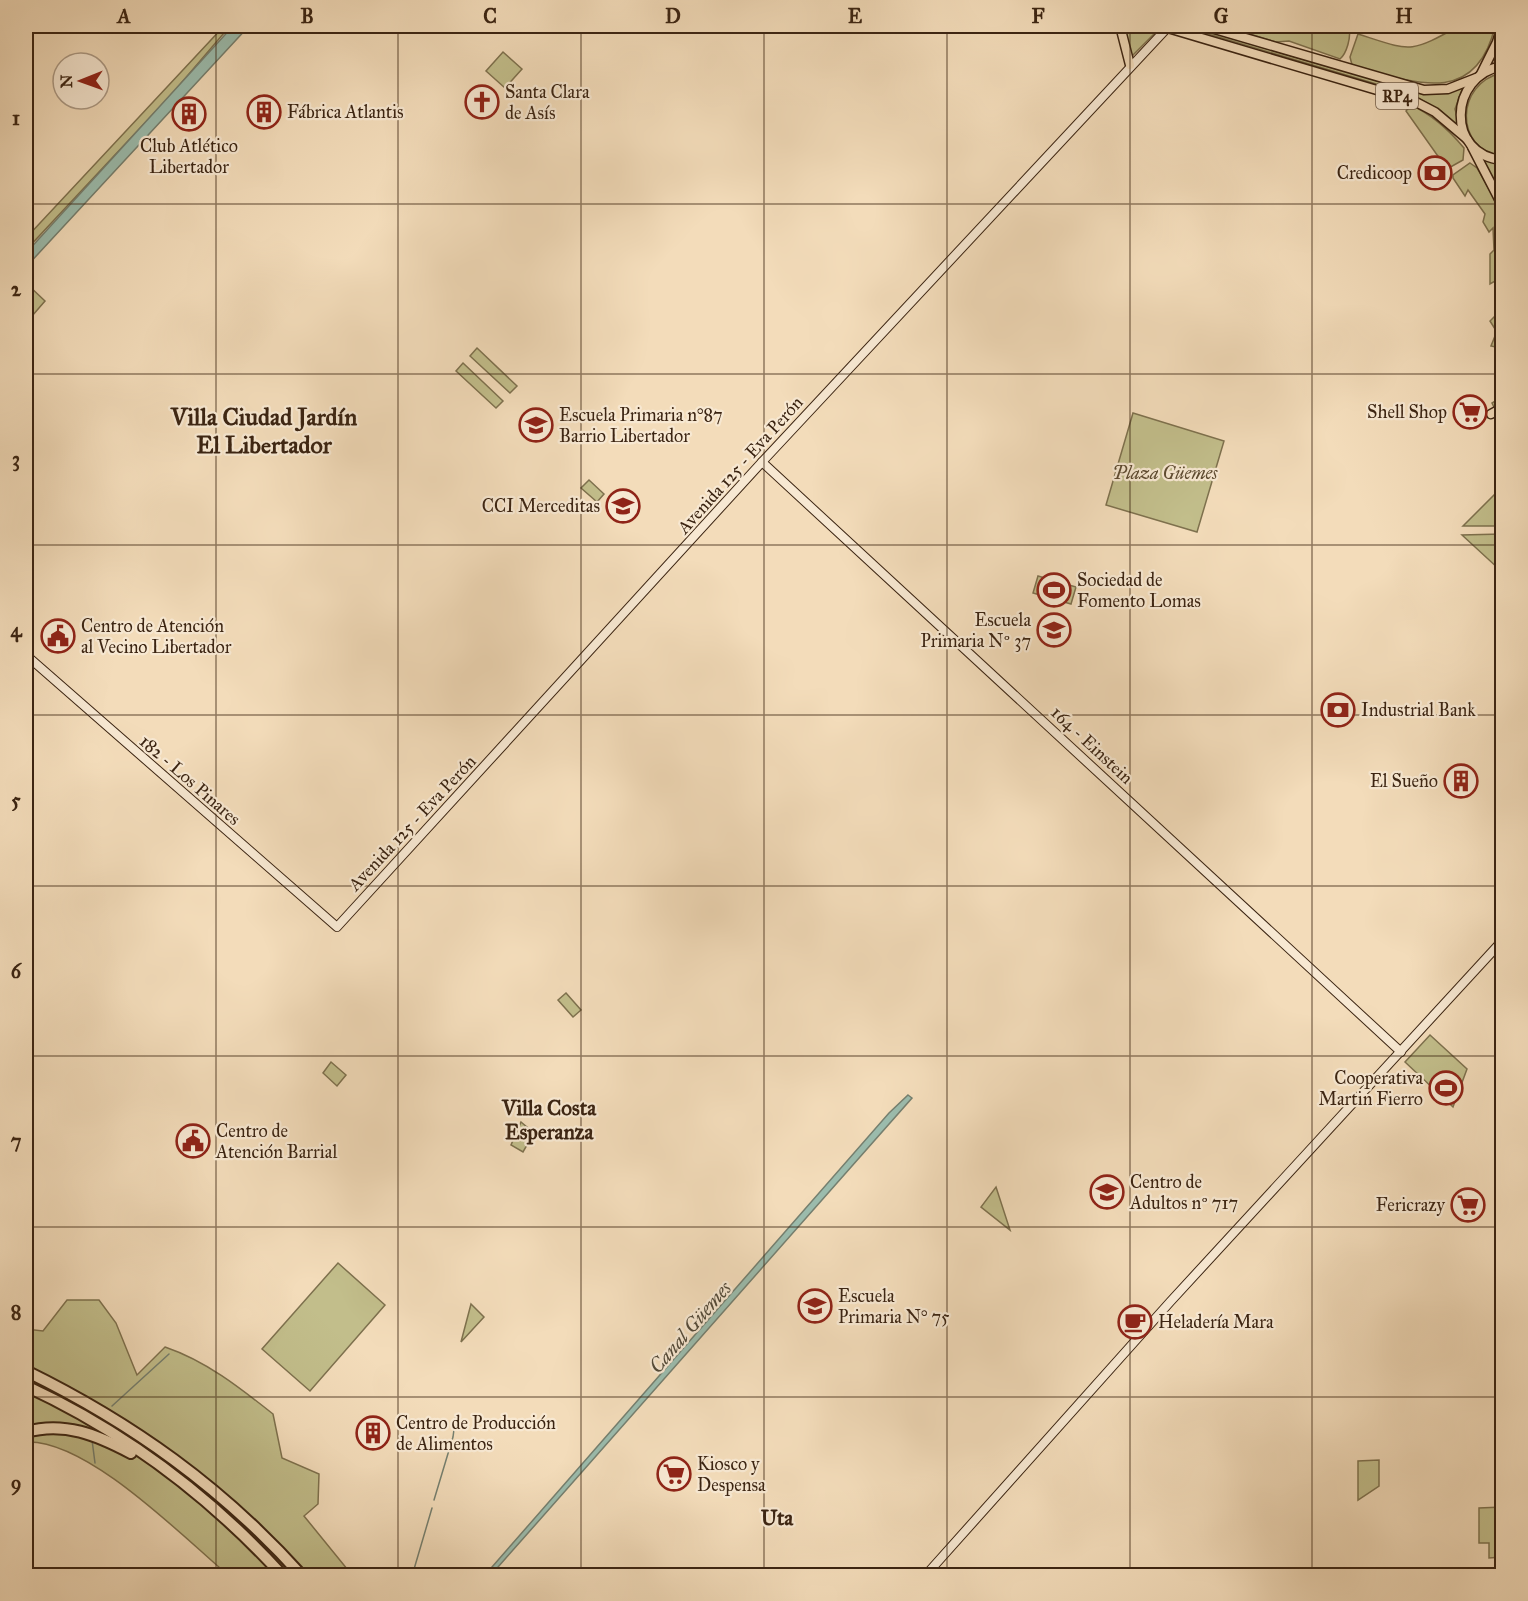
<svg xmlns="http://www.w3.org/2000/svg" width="1528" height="1601" font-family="'IM FELL Great Primer',serif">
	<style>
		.green { fill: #c2be8b; stroke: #7e714e; stroke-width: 1.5 }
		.water { fill: #9bbcad; stroke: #757f6f; stroke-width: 1.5 }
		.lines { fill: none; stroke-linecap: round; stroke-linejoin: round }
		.stream { stroke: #757f6f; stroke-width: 1.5 }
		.secondary-casing { stroke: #3b2412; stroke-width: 10 }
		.primary-casing { stroke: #3b2412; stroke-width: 11 }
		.highway-casing { stroke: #3b2412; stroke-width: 14 }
		.secondary { stroke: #f7e8d2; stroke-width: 8 }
		.primary { stroke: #f3dcba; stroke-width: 8 }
		.highway { stroke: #f3dcba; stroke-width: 10 }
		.grid { fill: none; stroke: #3b2412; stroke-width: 1.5; stroke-opacity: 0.55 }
		.labels { text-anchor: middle; stroke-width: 4.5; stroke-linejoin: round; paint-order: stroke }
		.shield { fill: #f7e8d2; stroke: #735f4c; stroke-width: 1.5 }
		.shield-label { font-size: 16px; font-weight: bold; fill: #3b2412 }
		.poi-label { font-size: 18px; fill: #3b2412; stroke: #f7e8d2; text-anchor: start }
		.street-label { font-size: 18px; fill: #3b2412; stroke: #f7e8d2 }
		.park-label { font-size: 18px; font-style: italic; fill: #5d4a30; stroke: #f7e8d2 }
		.water-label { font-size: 20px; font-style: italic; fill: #534a39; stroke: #f7e8d2 }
		.quarter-label { font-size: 21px; font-weight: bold; fill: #3b2412; stroke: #f7e8d2 }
		.district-label { font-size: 24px; font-weight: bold; fill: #3b2412; stroke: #f7e8d2 }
		.neatline { fill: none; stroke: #3b2412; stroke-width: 2 }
		.grid-label { font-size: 20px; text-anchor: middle; font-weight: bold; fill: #3b2412 }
	</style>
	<rect width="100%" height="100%" fill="#f3dcba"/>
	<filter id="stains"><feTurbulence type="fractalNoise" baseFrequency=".00333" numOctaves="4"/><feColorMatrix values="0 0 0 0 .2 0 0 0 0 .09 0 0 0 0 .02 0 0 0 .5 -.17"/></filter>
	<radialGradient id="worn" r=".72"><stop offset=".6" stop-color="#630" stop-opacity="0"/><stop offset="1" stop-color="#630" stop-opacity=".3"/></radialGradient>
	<g class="green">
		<polygon points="224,26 230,26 171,95 26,250 26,238"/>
		<polygon points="1122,26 1152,28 1155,29 1155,33 1131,57"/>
		<path d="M1223,26H1343L1349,29C1351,37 1347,53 1340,59L1289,41L1276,42Z"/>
		<path d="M1459,26H1495C1476,109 1411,82 1352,65L1350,57L1358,34C1411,51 1409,54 1459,26Z"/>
		<polygon points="1185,27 1235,38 1414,92 1437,94 1463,87 1455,109 1460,128 1441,111 1413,95"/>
		<polygon points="503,52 522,69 505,88 486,71"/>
		<path d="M1502,73V156C1454,150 1455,83 1502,73Z"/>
		<path d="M1411,105C1433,115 1449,130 1464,148L1463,160L1447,169L1406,111Z"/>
		<polygon points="1481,157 1502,163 1502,198"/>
		<polygon points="1470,163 1477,168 1493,196 1502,223 1502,329 1495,329 1490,321 1495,316 1495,281 1490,284 1490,254 1494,250 1493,228 1489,232 1483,222 1485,214 1468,190 1465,196 1453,178 1453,175"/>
		<polygon points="26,283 45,301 26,323"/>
		<polygon points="1495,336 1502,336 1502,403 1495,409 1492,403 1497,400 1496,347 1491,346"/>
		<polygon points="477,348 517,386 510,393 470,356"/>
		<polygon points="463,363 503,401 496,408 456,371"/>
		<polygon points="1133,413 1224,441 1197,532 1106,505"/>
		<polygon points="1498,438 1502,438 1502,526 1463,526 1500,489"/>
		<polygon points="589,480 604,494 597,502 581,488"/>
		<polygon points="1502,534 1502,621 1501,621 1500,570 1462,535"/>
		<polygon points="1038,576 1076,587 1071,604 1033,593"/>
		<polygon points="566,993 581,1010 573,1017 558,1000"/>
		<polygon points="1430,1035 1467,1069 1453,1107 1405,1062"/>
		<polygon points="331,1062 346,1075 337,1086 323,1073"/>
		<polygon points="521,1122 534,1133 523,1152 511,1145"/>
		<polygon points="996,1187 1010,1230 981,1207"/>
		<polygon points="338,1263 385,1305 310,1391 262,1349"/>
		<path d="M67,1300H99L116,1323L137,1375L165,1347C206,1361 239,1387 273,1414L282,1458L319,1474L318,1504L304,1516L352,1575H228C182,1536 87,1439 26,1442V1329L43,1331Z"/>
		<polygon points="471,1304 484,1317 461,1342"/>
		<polygon points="1379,1460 1379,1486 1358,1500 1358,1461"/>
		<polygon points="1502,1507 1502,1557 1489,1558 1489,1543 1479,1543 1479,1508"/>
	</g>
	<g class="water">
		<polygon points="233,26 249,26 26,267 26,253"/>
		<polygon points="908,1095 912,1098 491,1575 485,1575 889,1113"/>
	</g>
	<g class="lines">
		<g class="stream">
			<polyline points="112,1406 169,1354"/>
			<polyline points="92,1440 95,1463"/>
			<polyline points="434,1500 453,1437 456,1414"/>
			<polyline points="412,1576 432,1508"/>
		</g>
		<g class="secondary-casing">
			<g id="secondary">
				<polyline points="762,462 1401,1052"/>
				<polyline points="26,655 337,927 762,462 1169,26"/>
				<polyline points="925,1576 1170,1302 1502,941"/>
			</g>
		</g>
		<g class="primary-casing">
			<g id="primary">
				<polyline points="1120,26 1130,65"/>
				<polyline points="1161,26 1414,101 1435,112 1467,139"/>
				<polyline points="1204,26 1424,90 1448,89 1476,78"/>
				<path d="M1502,66C1448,76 1446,155 1502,160"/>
				<polyline points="1481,74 1497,42 1502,26"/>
				<polyline points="1472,147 1502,205"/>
				<polyline points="1491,414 1502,408"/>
			</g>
		</g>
		<g class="highway-casing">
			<g id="highway">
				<path d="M26,1371C132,1423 222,1487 302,1576"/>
				<path d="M26,1386C123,1431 210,1496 283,1576"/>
				<path d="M26,1432C64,1421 97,1435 131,1453"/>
			</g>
		</g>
		<use href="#secondary" class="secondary"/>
		<use href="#primary" class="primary"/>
		<use href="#highway" class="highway"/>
	</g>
	<path class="grid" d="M216,26V1576M398,26V1576M581,26V1576M764,26V1576M947,26V1576M1130,26V1576M1312,26V1576M26,204H1502M26,374H1502M26,545H1502M26,715H1502M26,886H1502M26,1056H1502M26,1227H1502M26,1397H1502"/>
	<defs>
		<g id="church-ring" transform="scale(1.725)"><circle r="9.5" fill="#f7e8d2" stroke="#8f2418" stroke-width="1.5"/><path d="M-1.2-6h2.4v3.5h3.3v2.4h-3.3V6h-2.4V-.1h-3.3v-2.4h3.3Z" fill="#8f2418"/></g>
		<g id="building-ring" transform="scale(1.725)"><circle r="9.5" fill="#f7e8d2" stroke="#8f2418" stroke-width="1.5"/><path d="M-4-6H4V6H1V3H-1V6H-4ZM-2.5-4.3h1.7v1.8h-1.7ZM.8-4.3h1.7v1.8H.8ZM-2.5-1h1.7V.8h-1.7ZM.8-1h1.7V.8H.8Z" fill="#8f2418"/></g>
		<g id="bank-ring" transform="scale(1.725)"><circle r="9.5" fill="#f7e8d2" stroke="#8f2418" stroke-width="1.5"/><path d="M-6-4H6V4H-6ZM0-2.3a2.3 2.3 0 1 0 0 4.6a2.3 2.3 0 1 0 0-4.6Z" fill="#8f2418"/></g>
		<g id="supermarket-ring" transform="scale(1.725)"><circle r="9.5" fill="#f7e8d2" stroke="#8f2418" stroke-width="1.5"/><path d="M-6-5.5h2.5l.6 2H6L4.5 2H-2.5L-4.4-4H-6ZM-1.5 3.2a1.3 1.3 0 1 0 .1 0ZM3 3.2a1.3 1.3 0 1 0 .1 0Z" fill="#8f2418"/></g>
		<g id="school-ring" transform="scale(1.725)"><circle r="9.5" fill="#f7e8d2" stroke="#8f2418" stroke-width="1.5"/><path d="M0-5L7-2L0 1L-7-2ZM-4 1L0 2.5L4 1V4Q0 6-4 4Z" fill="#8f2418"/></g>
		<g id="stadium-ring" transform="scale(1.725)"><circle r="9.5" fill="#f7e8d2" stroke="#8f2418" stroke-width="1.5"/><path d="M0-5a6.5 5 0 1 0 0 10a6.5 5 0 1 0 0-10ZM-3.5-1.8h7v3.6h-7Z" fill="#8f2418"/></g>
		<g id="civic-ring" transform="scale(1.725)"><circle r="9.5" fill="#f7e8d2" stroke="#8f2418" stroke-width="1.5"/><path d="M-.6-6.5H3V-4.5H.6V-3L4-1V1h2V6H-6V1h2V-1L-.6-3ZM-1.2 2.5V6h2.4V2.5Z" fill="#8f2418"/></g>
		<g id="cafe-ring" transform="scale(1.725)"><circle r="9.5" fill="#f7e8d2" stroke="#8f2418" stroke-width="1.5"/><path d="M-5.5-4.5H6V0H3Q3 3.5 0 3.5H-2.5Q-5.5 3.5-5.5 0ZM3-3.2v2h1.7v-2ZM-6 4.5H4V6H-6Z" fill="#8f2418"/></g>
	</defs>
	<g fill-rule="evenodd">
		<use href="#church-ring" x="482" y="102"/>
		<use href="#building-ring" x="264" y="112"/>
		<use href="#building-ring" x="189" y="114"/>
		<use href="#bank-ring" x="1435" y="173"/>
		<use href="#supermarket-ring" x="1470" y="412"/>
		<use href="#school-ring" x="536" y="425"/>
		<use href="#school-ring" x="623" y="506"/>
		<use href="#stadium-ring" x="1054" y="590"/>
		<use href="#school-ring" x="1054" y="630"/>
		<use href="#civic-ring" x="58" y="636"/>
		<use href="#bank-ring" x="1338" y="710"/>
		<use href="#building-ring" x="1461" y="781"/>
		<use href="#stadium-ring" x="1446" y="1088"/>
		<use href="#civic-ring" x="193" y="1141"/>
		<use href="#school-ring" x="1107" y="1192"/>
		<use href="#supermarket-ring" x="1468" y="1205"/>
		<use href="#school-ring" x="815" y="1306"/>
		<use href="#cafe-ring" x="1135" y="1322"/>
		<use href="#building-ring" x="373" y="1433"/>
		<use href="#supermarket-ring" x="674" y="1474"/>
	</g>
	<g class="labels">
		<rect class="shield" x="1376" y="83" width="42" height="26" rx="4.5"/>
		<g class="shield-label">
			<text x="1397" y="102">RP4</text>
		</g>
		<g class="poi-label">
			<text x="505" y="98">Santa Clara<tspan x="505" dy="21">de Asís</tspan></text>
			<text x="287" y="118">Fábrica Atlantis</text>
			<text x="189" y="152" text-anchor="middle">Club Atlético<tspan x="189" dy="21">Libertador</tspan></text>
			<text x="1412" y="179" text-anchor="end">Credicoop</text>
			<text x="1447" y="418" text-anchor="end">Shell Shop</text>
			<text x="559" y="421">Escuela Primaria n°87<tspan x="559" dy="21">Barrio Libertador</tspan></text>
			<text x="600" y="512" text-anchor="end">CCI Merceditas</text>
			<text x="1077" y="586">Sociedad de<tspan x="1077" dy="21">Fomento Lomas</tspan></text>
			<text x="1031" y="626" text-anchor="end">Escuela<tspan x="1031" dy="21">Primaria Nº 37</tspan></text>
			<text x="81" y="632">Centro de Atención<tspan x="81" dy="21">al Vecino Libertador</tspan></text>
			<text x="1361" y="716">Industrial Bank</text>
			<text x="1438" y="787" text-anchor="end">El Sueño</text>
			<text x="1423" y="1084" text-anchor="end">Cooperativa<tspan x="1423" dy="21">Martin Fierro</tspan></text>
			<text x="216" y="1137">Centro de<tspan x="216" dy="21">Atención Barrial</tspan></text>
			<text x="1130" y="1188">Centro de<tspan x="1130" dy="21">Adultos nº 717</tspan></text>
			<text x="1445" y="1211" text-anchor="end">Fericrazy</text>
			<text x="838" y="1302">Escuela<tspan x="838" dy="21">Primaria N° 75</tspan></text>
			<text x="1158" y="1328">Heladería Mara</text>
			<text x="396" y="1429">Centro de Producción<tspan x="396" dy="21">de Alimentos</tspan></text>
			<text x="697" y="1470">Kiosco y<tspan x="697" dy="21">Despensa</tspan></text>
		</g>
		<g class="street-label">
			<text transform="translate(740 465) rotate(-48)" y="6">Avenida 125 - Eva Perón</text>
			<text transform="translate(1092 745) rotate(43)" y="6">164 - Einstein</text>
			<text transform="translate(190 780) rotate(41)" y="6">182 - Los Pinares</text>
			<text transform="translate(412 823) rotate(-47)" y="6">Avenida 125 - Eva Perón</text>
		</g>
		<g class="park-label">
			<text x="1165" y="479">Plaza Güemes</text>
		</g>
		<g class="water-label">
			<text transform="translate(690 1327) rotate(-49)" y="7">Canal Güemes</text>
		</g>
		<g class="quarter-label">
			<text x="549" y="1115">Villa Costa<tspan x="549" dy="24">Esperanza</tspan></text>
			<text x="777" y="1525">Uta</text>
		</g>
		<g class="district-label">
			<text x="264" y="425">Villa Ciudad Jardín<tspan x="264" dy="28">El Libertador</tspan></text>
		</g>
	</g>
	<rect width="1528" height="1601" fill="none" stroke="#f3dcba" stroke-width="66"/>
	<g transform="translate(81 81) rotate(269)"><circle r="28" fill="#f7e8d2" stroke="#ac9a85" stroke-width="1.5"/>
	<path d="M0-4.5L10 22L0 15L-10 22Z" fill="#8f2418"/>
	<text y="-9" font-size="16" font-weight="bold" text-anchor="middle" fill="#3b2412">N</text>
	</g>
	<rect x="33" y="33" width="1462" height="1535" class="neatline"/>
	<g class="grid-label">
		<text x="124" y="23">A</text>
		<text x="307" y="23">B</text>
		<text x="490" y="23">C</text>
		<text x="673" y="23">D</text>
		<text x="855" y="23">E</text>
		<text x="1038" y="23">F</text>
		<text x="1221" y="23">G</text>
		<text x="1404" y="23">H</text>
		<text x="16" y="125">1</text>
		<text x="16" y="296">2</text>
		<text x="16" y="466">3</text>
		<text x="16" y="637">4</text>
		<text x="16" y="807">5</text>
		<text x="16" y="978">6</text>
		<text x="16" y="1148">7</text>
		<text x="16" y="1319">8</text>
		<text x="16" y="1490">9</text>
	</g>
	<rect width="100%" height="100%" filter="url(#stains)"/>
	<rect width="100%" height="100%" fill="url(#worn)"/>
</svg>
